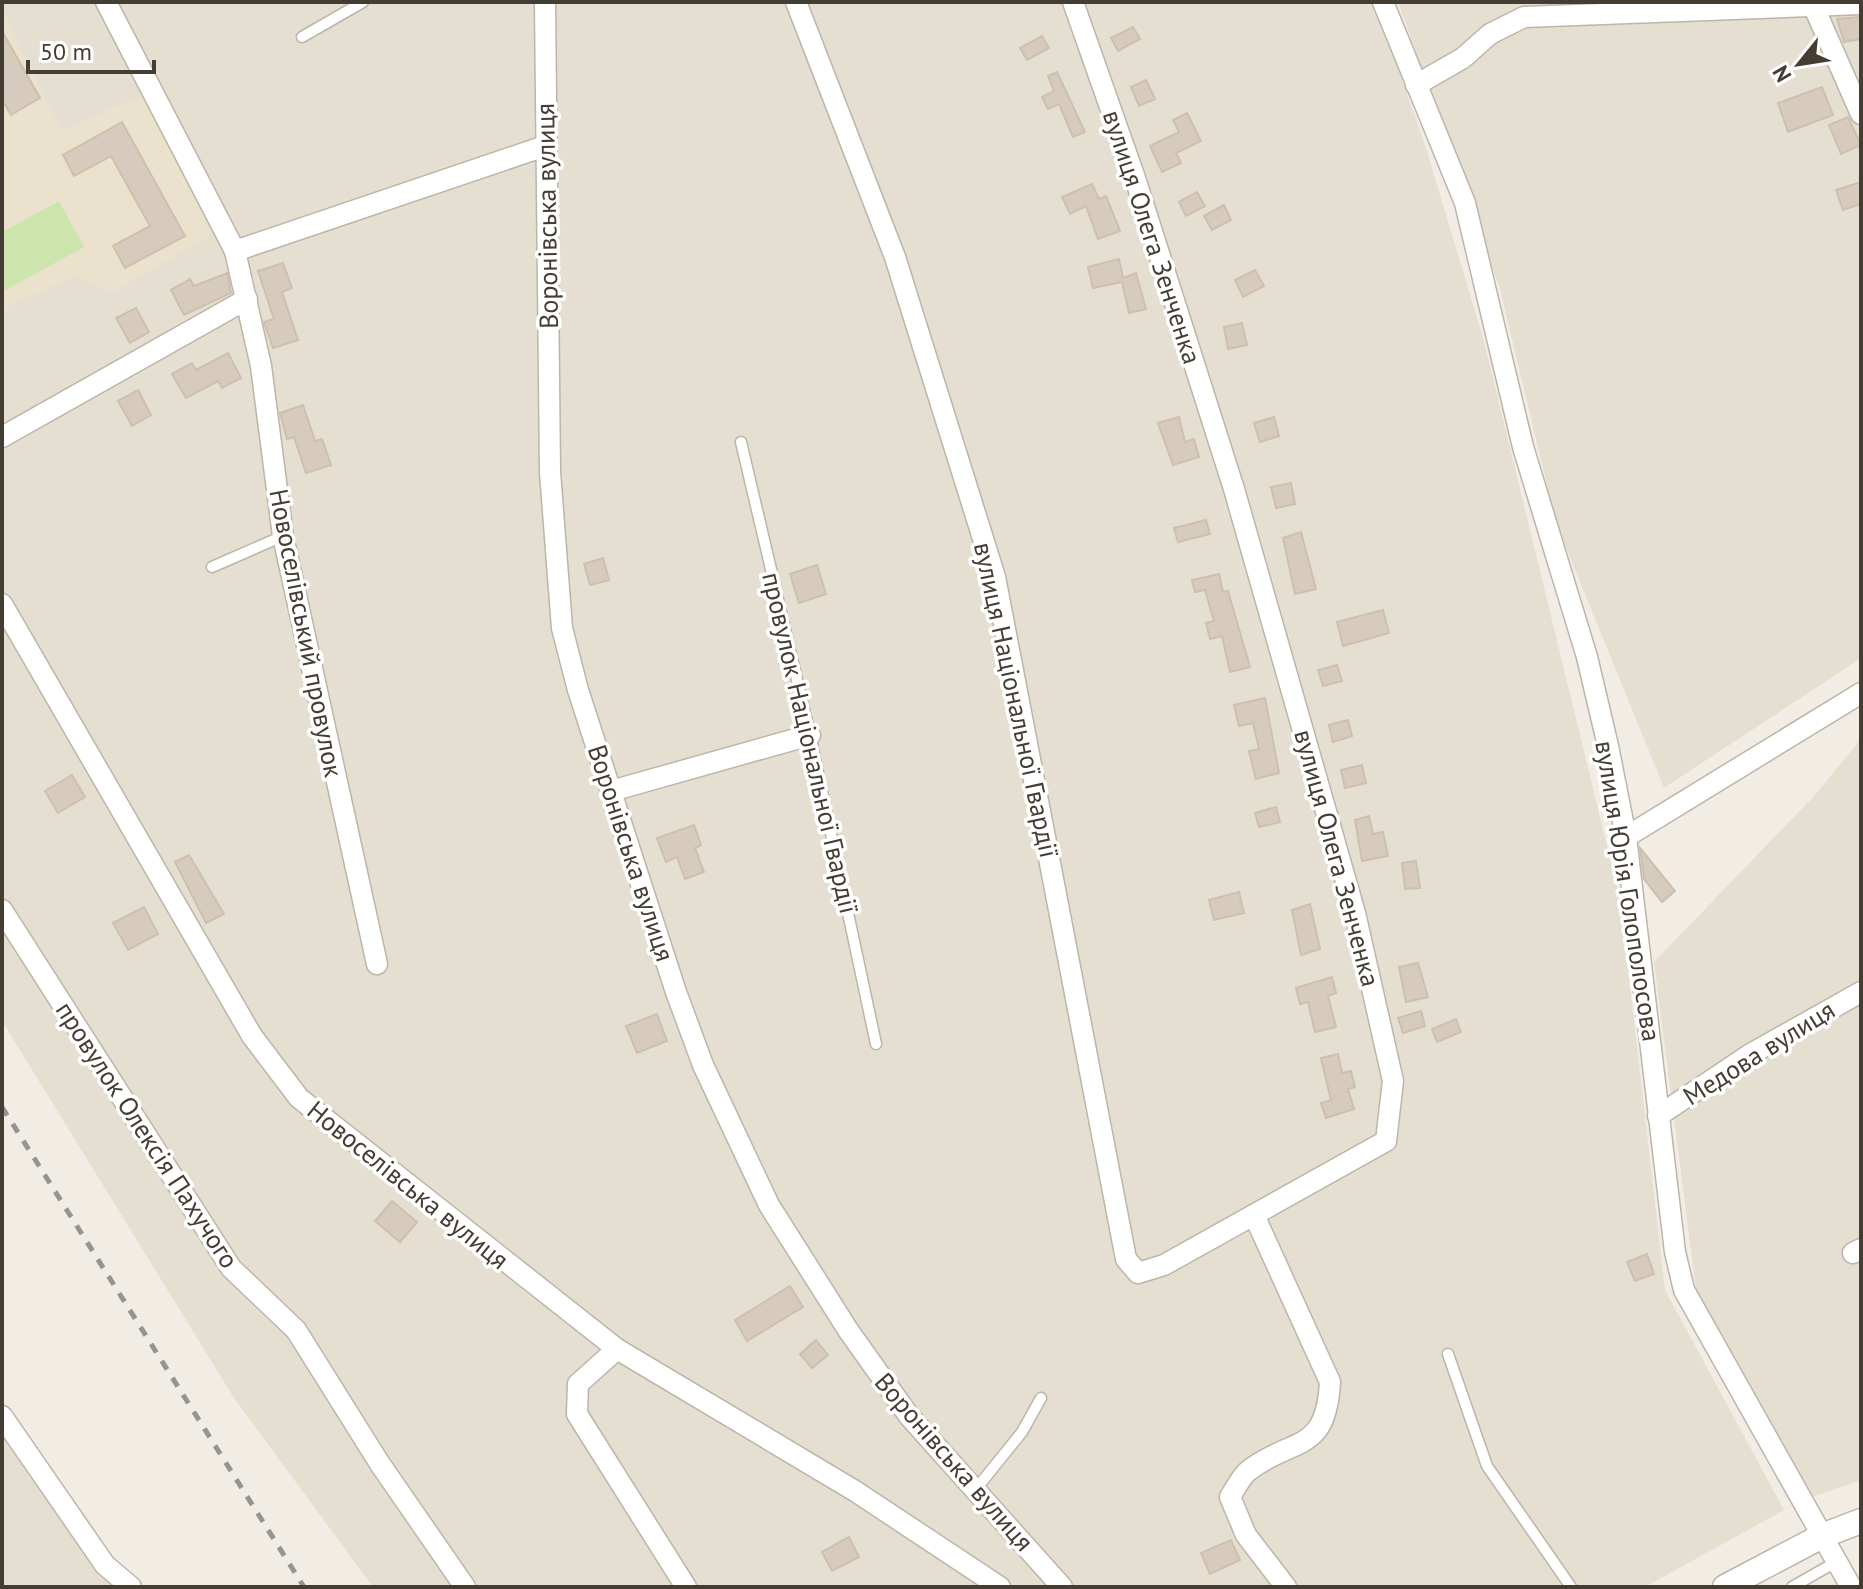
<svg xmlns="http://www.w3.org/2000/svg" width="1863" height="1589" font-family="'PT Sans',sans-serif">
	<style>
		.residential { fill: #e5dfd2 }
		.education { fill: #ebe2ce }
		.green { fill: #cde5ad }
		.building { fill: #d6cbbd; stroke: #cdc0ad; stroke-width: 2 }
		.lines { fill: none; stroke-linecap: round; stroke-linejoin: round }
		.service-casing { stroke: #bdb5a7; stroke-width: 13 }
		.minor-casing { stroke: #bdb5a7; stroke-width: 23 }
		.tertiary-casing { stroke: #bdb5a7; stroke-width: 27 }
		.service { stroke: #fff; stroke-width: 10 }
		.minor { stroke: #fff; stroke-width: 20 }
		.tertiary { stroke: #fff; stroke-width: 24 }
		.rail { stroke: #949494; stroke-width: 5; stroke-dasharray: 10 10; stroke-linecap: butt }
		.labels { text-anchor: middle; stroke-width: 7; stroke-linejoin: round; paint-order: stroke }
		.street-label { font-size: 26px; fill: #433d34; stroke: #fff }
	</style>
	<rect width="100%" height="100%" fill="#f2ede4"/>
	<g class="residential">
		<polygon points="2,2 1375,2 1425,145 1484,341 1620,899 1665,1290 1784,1510 1645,1587 373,1587 234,1398 2,1021"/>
		<polygon points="1398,2 1861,2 1861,658 1664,788 1556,523 1500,289"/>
		<polygon points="1861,739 1861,1480 1812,1497 1696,1290 1654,962 1815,795"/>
		<polygon points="2,1414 109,1579 114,1587 2,1587"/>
	</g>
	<polygon class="education" points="2,12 62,131 146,93 216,232 113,292 75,276 2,309"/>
	<polygon class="green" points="59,201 84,247 2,292 2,232"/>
	<g class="building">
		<polygon points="1861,17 1861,39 1844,42 1837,19"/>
		<polygon points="1133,27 1140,39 1118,51 1111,38"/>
		<polygon points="2,31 40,98 11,115 2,100"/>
		<polygon points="1042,36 1049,48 1027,60 1020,48"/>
		<polygon points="1057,72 1085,132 1073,137 1059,104 1048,109 1042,97 1054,91 1048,76"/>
		<polygon points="1146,80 1155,99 1139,106 1131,87"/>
		<polygon points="1822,87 1833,115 1788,132 1778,103"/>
		<polygon points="1187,113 1201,141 1176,153 1181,163 1162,172 1150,146 1179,132 1173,120"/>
		<polygon points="1848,117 1861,145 1841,154 1829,125"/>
		<polygon points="122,122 185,236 125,268 113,246 150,226 111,156 74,176 63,155"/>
		<polygon points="1861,182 1861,204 1843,210 1836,190"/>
		<polygon points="1092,184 1099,199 1106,196 1120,231 1098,239 1086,206 1070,214 1062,197"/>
		<polygon points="1197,192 1205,206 1186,216 1179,202"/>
		<polygon points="1224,205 1231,220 1212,230 1204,216"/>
		<polygon points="1119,259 1123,278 1136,273 1146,309 1129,313 1122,282 1093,288 1088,267"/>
		<polygon points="283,263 292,288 282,292 298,340 273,348 264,322 274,319 258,271"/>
		<polygon points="1255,270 1264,286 1243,297 1235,280"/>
		<polygon points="227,273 231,293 184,315 171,290 190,279 194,286"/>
		<polygon points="136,308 149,332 130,343 116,318"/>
		<polygon points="1242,323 1247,345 1228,349 1224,327"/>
		<polygon points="228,353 241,378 222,388 218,381 186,398 172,374 192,363 196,370"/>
		<polygon points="138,390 151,415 132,426 118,401"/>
		<polygon points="303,405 315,441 322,439 331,465 306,473 294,437 287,439 280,413"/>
		<polygon points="1179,417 1185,442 1194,439 1199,457 1173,465 1158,423"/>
		<polygon points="1274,417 1279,436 1260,442 1254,423"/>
		<polygon points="1291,483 1295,504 1276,508 1271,487"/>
		<polygon points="1206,520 1210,534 1178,542 1174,528"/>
		<polygon points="1301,532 1316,589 1295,594 1283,538"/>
		<polygon points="603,558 609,580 590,585 584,564"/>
		<polygon points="817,565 826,594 799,603 790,574"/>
		<polygon points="1219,574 1223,592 1228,591 1250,667 1230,672 1222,636 1210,639 1206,623 1214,621 1205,590 1195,592 1192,580"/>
		<polygon points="1383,610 1389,633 1343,646 1337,622"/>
		<polygon points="1337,665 1342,681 1323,686 1318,670"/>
		<polygon points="1265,698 1279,773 1256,779 1249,751 1259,749 1253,723 1239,726 1234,705"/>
		<polygon points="1348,720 1352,736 1333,742 1329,725"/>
		<polygon points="1362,765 1366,783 1345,788 1341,770"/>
		<polygon points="72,775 85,797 58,813 45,791"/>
		<polygon points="1276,807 1280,822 1259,827 1255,813"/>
		<polygon points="1369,816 1373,834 1383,832 1388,856 1362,861 1355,820"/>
		<polygon points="694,825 701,845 695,848 704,872 685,879 677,857 666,862 657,838"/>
		<polygon points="1640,848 1675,891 1662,902 1644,879"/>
		<polygon points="189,855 224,914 206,923 175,862"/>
		<polygon points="1416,861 1420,888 1405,889 1402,863"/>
		<polygon points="1239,892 1244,913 1214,920 1209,900"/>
		<polygon points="1310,904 1320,949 1301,955 1292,910"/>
		<polygon points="144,907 158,934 128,950 113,923"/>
		<polygon points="1418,963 1428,997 1406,1002 1399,967"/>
		<polygon points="1332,977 1336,993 1328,996 1336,1027 1315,1032 1308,1002 1300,1004 1296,988"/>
		<polygon points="1421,1011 1425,1026 1403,1033 1398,1018"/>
		<polygon points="657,1014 667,1041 637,1053 626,1026"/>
		<polygon points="1456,1019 1461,1032 1437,1042 1432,1029"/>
		<polygon points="1338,1054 1342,1073 1351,1071 1355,1087 1348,1089 1354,1109 1326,1118 1321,1103 1331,1100 1321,1058"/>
		<polygon points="392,1201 417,1222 400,1242 375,1221"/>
		<polygon points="1647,1254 1654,1274 1635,1281 1627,1262"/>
		<polygon points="790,1286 803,1307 747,1341 735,1320"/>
		<polygon points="816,1340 828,1355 812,1368 800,1354"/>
		<polygon points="849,1537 859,1557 832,1571 822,1552"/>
		<polygon points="1231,1540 1240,1560 1210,1574 1201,1553"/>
	</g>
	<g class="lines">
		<g class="service-casing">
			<g id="service">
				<polyline points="302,37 363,2"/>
				<polyline points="741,442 810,735 876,1044"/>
				<polyline points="212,567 283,536"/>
				<polyline points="1448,1354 1487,1466 1571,1587"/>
				<polyline points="976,1489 1022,1432 1041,1398"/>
				<polyline points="1792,1587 1836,1562"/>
			</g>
		</g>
		<g class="minor-casing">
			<g id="minor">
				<polyline points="106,2 235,251 261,366 283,536 377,964"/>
				<polyline points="545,2 550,472 562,628 578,690 676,992 703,1065 769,1205 848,1330 909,1416 1062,1587"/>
				<polyline points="796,2 895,257 995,577 1126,1259 1138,1273 1164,1265 1386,1141 1393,1081 1355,913 1234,489 1135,178 1073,2"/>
				<polyline points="1383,2 1465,203 1523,447 1587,657 1608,746 1626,837 1675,1252 1684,1290 1851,1587"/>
				<polyline points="1813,5 1861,114"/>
				<polyline points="1416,85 1463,58 1490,34 1524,17 1861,4"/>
				<polyline points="235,251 545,146"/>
				<polyline points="2,437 247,299"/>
				<polyline points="2,604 252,1036 299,1098 617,1349 855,1491 1000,1587"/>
				<polyline points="611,791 810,735"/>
				<polyline points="1626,837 1861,693"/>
				<polyline points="2,910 231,1268 296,1330 380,1464 465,1587"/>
				<polyline points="1658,1116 1749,1055 1861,992"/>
				<path d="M1254,1215L1330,1382C1326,1455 1293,1436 1248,1471C1241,1477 1235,1489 1230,1497L1246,1535L1286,1587"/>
				<polyline points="1853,1253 1861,1249"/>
				<polyline points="617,1349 578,1384 577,1414 686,1587"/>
				<polyline points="2,1416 105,1565 131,1587"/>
			</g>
		</g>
		<g class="tertiary-casing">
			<polyline id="tertiary" points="1725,1587 1822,1536 1861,1521"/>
		</g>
		<use href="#service" class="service"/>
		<use href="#minor" class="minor"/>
		<use href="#tertiary" class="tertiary"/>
		<polyline class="rail" points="2,1107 304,1587"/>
	</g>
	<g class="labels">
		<g class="street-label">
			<text transform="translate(547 216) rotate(-91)" y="9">Воронівська вулиця</text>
			<text transform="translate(1152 237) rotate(72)" y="9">вулиця Олега Зенченка</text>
			<text transform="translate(306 633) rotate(79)" y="9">Новоселівський провулок</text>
			<text transform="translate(1016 700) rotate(78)" y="9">вулиця Національної Гвардії</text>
			<text transform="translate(810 743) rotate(77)" y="9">провулок Національної Гвардії</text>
			<text transform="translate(631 853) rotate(72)" y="9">Воронівська вулиця</text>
			<text transform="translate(1337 858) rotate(75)" y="9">вулиця Олега Зенченка</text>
			<text transform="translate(1628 891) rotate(81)" y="9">вулиця Юрія Голополосова</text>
			<text transform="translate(1759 1053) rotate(-32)" y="9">Медова вулиця</text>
			<text transform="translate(147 1135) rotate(57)" y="9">провулок Олексія Пахучого</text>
			<text transform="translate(408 1185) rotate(39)" y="9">Новоселівська вулиця</text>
			<text transform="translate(954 1462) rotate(49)" y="9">Воронівська вулиця</text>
		</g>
	</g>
	<rect width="1863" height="1589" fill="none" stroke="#433d34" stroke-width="8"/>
	<g transform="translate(1799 64) rotate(240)" stroke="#ffffff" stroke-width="6" paint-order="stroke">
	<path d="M0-6L14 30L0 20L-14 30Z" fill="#433d34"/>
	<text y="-12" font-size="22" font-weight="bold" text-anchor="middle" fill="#433d34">N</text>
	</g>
	<path d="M28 60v12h126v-12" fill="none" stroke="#433d34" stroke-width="4"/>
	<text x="40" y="60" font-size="24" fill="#433d34" stroke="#ffffff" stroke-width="6" paint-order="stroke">50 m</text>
</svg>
